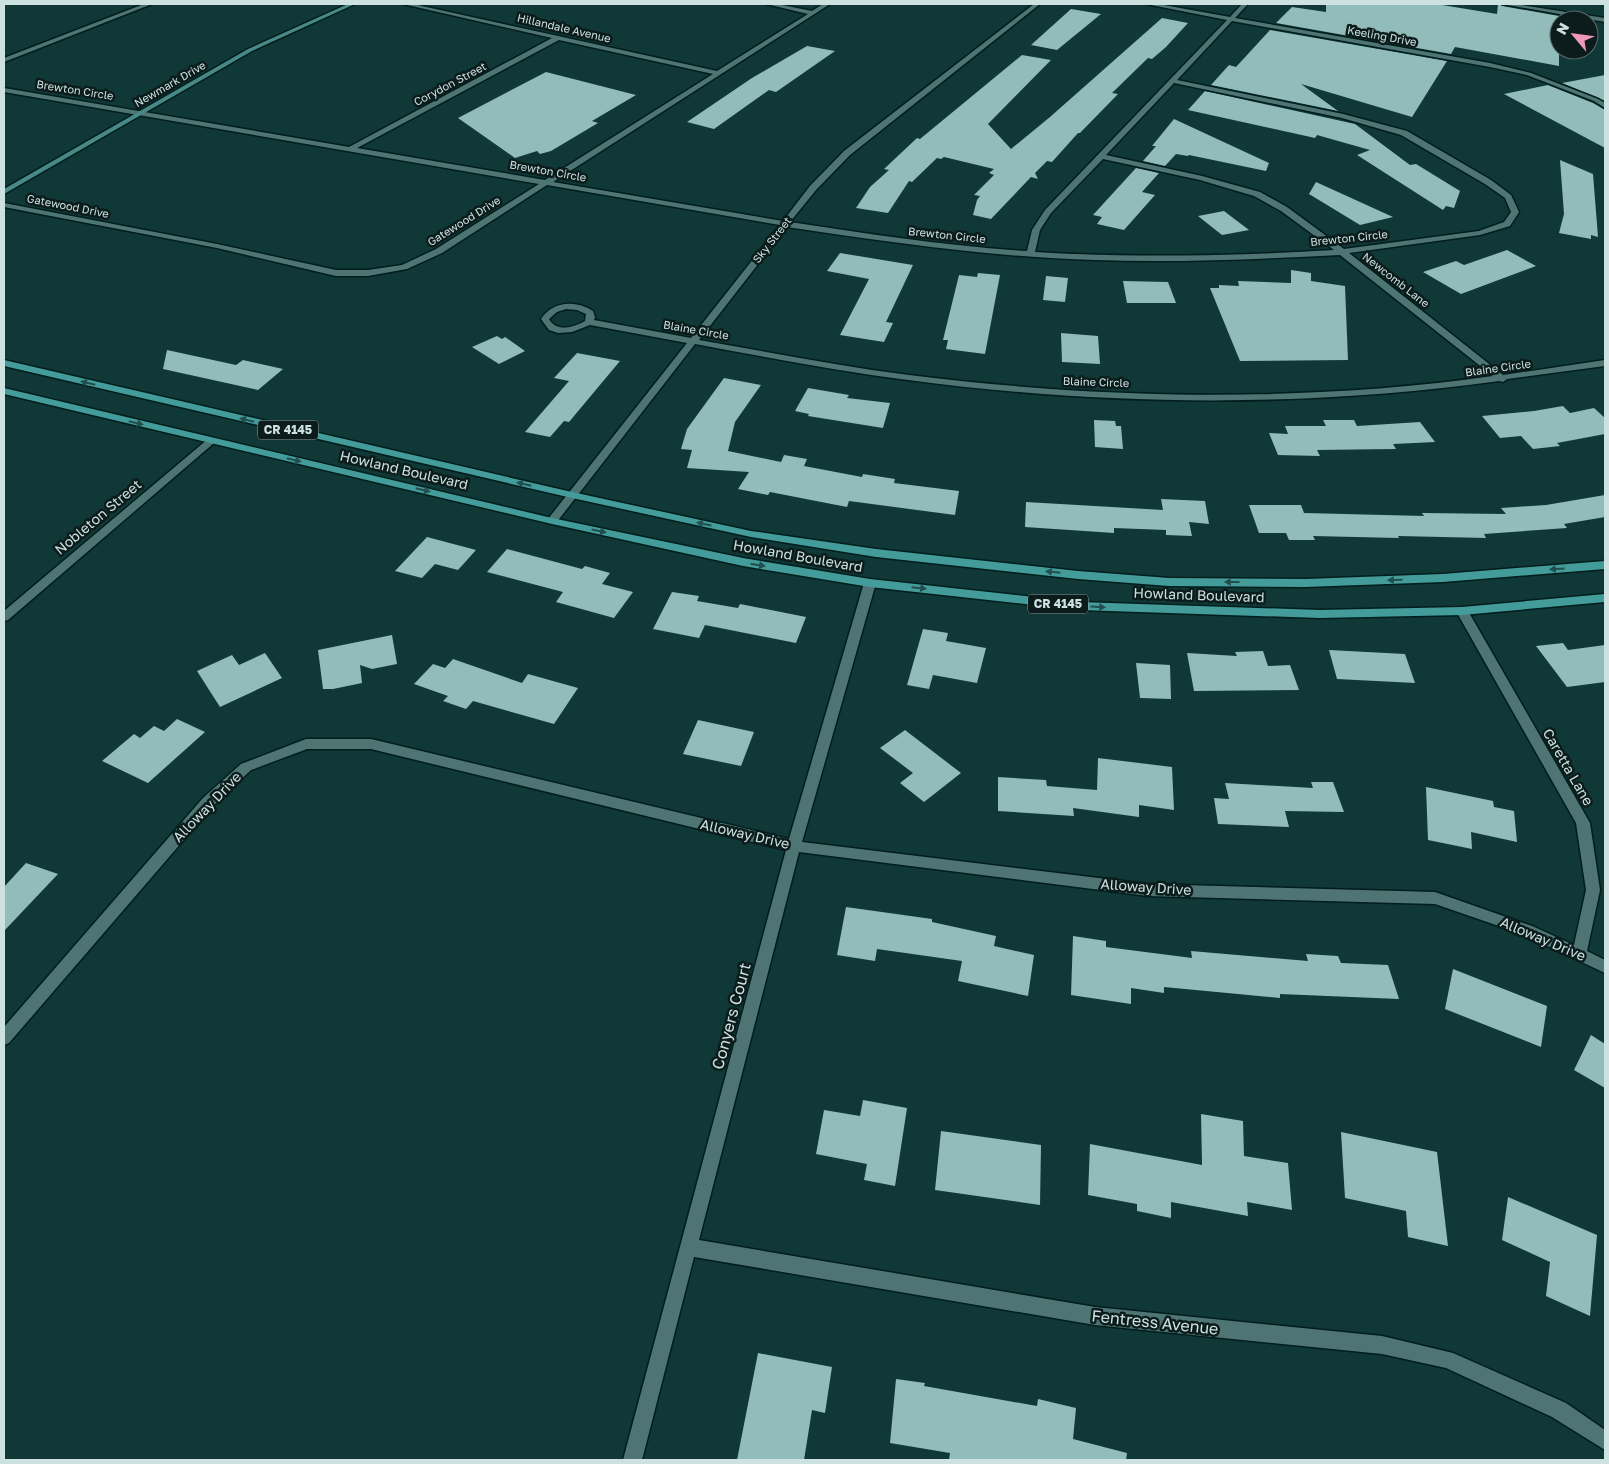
<svg xmlns="http://www.w3.org/2000/svg" width="1609" height="1464" font-family="'Golos Text',sans-serif">
	<style>
		.building { fill: #92bcba }
		.lines { fill: none; stroke-linecap: round; stroke-linejoin: round }
		.street-casing { stroke: #011e1d; stroke-width: 3 }
		.secondary-casing { stroke: #011e1d; stroke-width: 3 }
		.primary-casing { stroke: #011e1d; stroke-width: 3 }
		.street { fill: #4e7574; fill-rule: evenodd }
		.secondary { fill: #488887; fill-rule: evenodd }
		.primary { fill: #439c9a; fill-rule: evenodd }
		.oneway { fill: #224f4e }
		.labels { text-anchor: middle; stroke-width: 5; stroke-linejoin: round; paint-order: stroke }
		.far-street-label { font-size: 11px; fill: #cce1e0; stroke: #0c1c1c }
		.shield { fill: #0c1c1c; stroke: #92a6a5; stroke-width: 1 }
		.shield-label { font-size: 12px; font-weight: bold; fill: #cce1e0 }
		.street-label { font-size: 14px; fill: #cce1e0; stroke: #0c1c1c }
		.near-street-label { font-size: 16px; fill: #cce1e0; stroke: #0c1c1c }
	</style>
	<rect width="100%" height="100%" fill="#0f3837"/>
	<g class="building">
		<polygon points="1326,4 1436,4 1497,14 1498,4 1500,4 1502,6 1559,16 1559,66 1455,47 1451,54 1276,23 1292,7 1326,12"/>
		<polygon points="1071,9 1101,14 1057,50 1031,45"/>
		<polygon points="1162,18 1188,23 1166,47 1152,59 1148,58 1112,93 1118,94 1080,133 1078,133 1052,162 1047,161 1035,173 1038,179 1031,177 991,219 973,215 977,200 980,196 974,195 994,175 989,173 994,169 944,157 941,159 937,158 912,182 909,181 888,213 856,208 870,187 889,170 884,169 917,138 920,139 1022,55 1051,60 988,124 1011,149 1050,117"/>
		<polygon points="1270,30 1447,61 1412,117 1301,84 1338,111 1211,85 1229,65 1236,67"/>
		<polygon points="807,46 835,51 776,92 769,90 714,129 687,122 752,78"/>
		<polygon points="546,72 636,95 592,121 598,123 551,151 540,154 537,151 515,158 458,118"/>
		<polygon points="1605,75 1605,101 1562,83"/>
		<polygon points="1548,85 1593,103 1605,110 1605,148 1504,94"/>
		<polygon points="1205,91 1355,124 1410,165 1416,164 1460,191 1454,208 1446,206 1443,210 1357,155 1370,150 1317,135 1315,138 1188,110"/>
		<polygon points="1174,119 1269,163 1266,171 1189,155 1188,156 1176,154 1165,166 1143,161 1156,146 1152,146"/>
		<polygon points="1560,160 1593,174 1598,237 1591,235 1591,239 1559,233 1564,214"/>
		<polygon points="1136,168 1159,173 1142,192 1155,195 1124,230 1097,224 1102,217 1093,215"/>
		<polygon points="1316,182 1393,217 1360,225 1309,194"/>
		<polygon points="1224,211 1249,230 1222,235 1198,216"/>
		<polygon points="1507,250 1536,266 1461,294 1423,272 1456,261 1464,265"/>
		<polygon points="840,253 913,265 886,322 893,323 884,342 840,335 869,279 827,271"/>
		<polygon points="1291,270 1311,273 1311,281 1345,286 1348,360 1240,361 1210,288 1219,288 1219,285 1239,286 1238,281 1291,283"/>
		<polygon points="978,273 1000,275 985,354 946,349 948,340 943,340 959,275 977,277"/>
		<polygon points="1046,276 1068,278 1065,302 1043,300"/>
		<polygon points="1123,281 1168,282 1176,303 1127,303"/>
		<polygon points="1061,333 1098,336 1100,364 1062,362"/>
		<polygon points="497,336 502,339 505,337 525,351 499,364 472,347"/>
		<polygon points="167,350 236,365 243,360 283,369 258,390 163,369"/>
		<polygon points="577,353 620,361 569,422 564,421 550,437 525,432 569,381 554,378"/>
		<polygon points="724,378 761,385 735,422 728,451 781,462 784,455 807,459 804,466 862,477 863,474 895,479 894,483 959,491 955,515 849,501 847,507 770,492 768,495 738,489 749,472 687,468 692,450 681,449 687,429"/>
		<polygon points="808,388 849,395 847,398 890,403 883,428 808,416 809,414 795,411"/>
		<polygon points="1563,406 1570,413 1594,408 1605,418 1605,434 1557,443 1560,446 1533,449 1521,436 1500,438 1482,416 1534,411"/>
		<polygon points="1094,420 1115,421 1116,426 1121,426 1123,449 1095,447"/>
		<polygon points="1323,420 1354,420 1357,426 1420,422 1435,442 1393,444 1396,449 1317,450 1320,456 1278,455 1269,433 1288,434 1285,426 1326,426"/>
		<polygon points="1605,495 1605,517 1564,524 1567,528 1484,534 1486,538 1398,536 1399,538 1313,536 1315,540 1289,540 1286,533 1259,533 1249,505 1301,505 1304,513 1424,516 1422,513 1506,514 1501,508 1546,505"/>
		<polygon points="1161,499 1205,501 1209,524 1189,522 1192,536 1166,535 1166,530 1114,528 1114,533 1025,527 1026,502 1163,510"/>
		<polygon points="427,537 476,550 458,570 435,564 422,578 395,571"/>
		<polygon points="507,549 582,569 585,566 610,573 602,584 633,592 614,618 556,602 563,592 487,572"/>
		<polygon points="672,592 699,596 697,601 738,608 740,604 806,617 796,643 705,625 699,638 653,629"/>
		<polygon points="923,629 948,633 946,641 986,648 977,683 933,675 929,689 907,685"/>
		<polygon points="392,635 397,664 372,669 360,665 362,683 333,689 323,689 318,650"/>
		<polygon points="1563,643 1568,650 1605,645 1605,682 1567,687 1536,646"/>
		<polygon points="1329,650 1405,654 1415,683 1337,679"/>
		<polygon points="1263,651 1268,666 1290,665 1299,690 1194,691 1187,653 1237,656 1235,652"/>
		<polygon points="265,653 282,678 220,707 197,671 232,655 239,665"/>
		<polygon points="453,659 522,683 528,674 578,688 554,724 473,701 466,709 443,701 448,696 414,684 433,664 445,668"/>
		<polygon points="1136,663 1170,665 1171,699 1140,698"/>
		<polygon points="177,719 205,732 148,783 102,761 134,734 140,738 154,726 164,731"/>
		<polygon points="698,720 754,732 741,766 683,754"/>
		<polygon points="905,730 961,773 924,802 900,783 913,773 880,748"/>
		<polygon points="1098,758 1172,767 1174,810 1139,805 1139,817 1073,808 1074,816 998,811 998,777 1046,780 1047,786 1097,790"/>
		<polygon points="1311,782 1333,782 1344,812 1285,811 1289,827 1218,824 1214,798 1229,799 1225,783 1313,788"/>
		<polygon points="1426,787 1493,801 1494,807 1514,811 1517,842 1471,832 1472,849 1428,840"/>
		<polygon points="26,863 58,874 4,931 4,887"/>
		<polygon points="846,907 932,919 932,922 996,936 994,946 1034,955 1028,996 958,981 962,961 877,949 875,961 837,955"/>
		<polygon points="1073,936 1106,941 1106,947 1192,958 1191,951 1308,961 1306,954 1338,956 1341,963 1388,965 1399,999 1280,994 1280,998 1164,987 1164,993 1131,988 1131,1004 1071,995"/>
		<polygon points="1453,969 1547,1006 1541,1047 1445,1009"/>
		<polygon points="1591,1035 1605,1044 1605,1088 1574,1070"/>
		<polygon points="863,1100 907,1108 895,1186 864,1180 867,1164 816,1154 824,1110 860,1116"/>
		<polygon points="1201,1114 1243,1121 1244,1156 1288,1163 1292,1210 1247,1202 1248,1216 1171,1202 1171,1218 1137,1211 1137,1204 1088,1195 1090,1144 1202,1165"/>
		<polygon points="941,1131 1041,1145 1040,1205 935,1190"/>
		<polygon points="1341,1132 1437,1152 1448,1246 1408,1237 1406,1211 1345,1198"/>
		<polygon points="1508,1197 1597,1235 1590,1316 1546,1296 1550,1262 1502,1240"/>
		<polygon points="758,1353 832,1367 825,1413 812,1410 804,1460 737,1460"/>
		<polygon points="896,1379 925,1383 924,1386 1037,1406 1038,1399 1076,1408 1073,1439 1127,1453 1126,1460 949,1460 950,1453 890,1443"/>
	</g>
	<g class="lines">
		<g class="street-casing">
			<g id="street">
				<polygon points="144,4 152,4 4,62 4,58"/>
				<path d="M403,4H413L717,71L808,14L766,4H777L812,11L823,4H830L553,182L783,221L810,186L844,151L1034,4H1040L850,155L816,190L790,222C869,234 947,246 1027,251L1032,230L1045,210L1227,20L1146,4H1158L1230,17L1242,4H1248L1235,18L1490,63L1531,73L1598,99L1605,103V108L1594,101L1527,75L1490,67L1232,21L1177,80L1343,114L1407,131L1491,180L1511,195L1519,212L1510,226L1480,235L1349,253L1503,375L1605,360V366L1507,379L1503,382L1499,381C1304,408 1103,406 908,380C836,371 766,357 695,344L556,523H548L547,521L548,519L687,343L590,325L572,332L558,333L549,330L541,319C553,301 575,300 593,311L595,317L594,320L691,338L780,225L547,185L442,253L407,269L368,276H336L217,248L4,207V203L217,244L336,270H368L402,265L436,249L539,184L4,92V88L349,147L552,38ZM559,40L713,74L545,180L357,148ZM1174,83L1342,118L1401,135L1485,184L1505,198L1511,212L1504,222L1479,231L1344,249L1287,207L1260,192L1202,176L1106,155ZM1103,159L1200,180L1254,196L1281,211L1334,250C1234,256 1134,258 1035,252L1040,230L1051,213ZM787,227C889,242 991,257 1095,260C1176,263 1259,259 1340,255L1493,376C1300,403 1102,399 909,375C838,366 769,352 699,340ZM566,309L577,310L586,314L585,321C574,327 557,333 549,319L557,312Z"/>
				<polygon points="1502,4 1515,4 1605,18 1605,22"/>
				<polygon points="211,438 216,441 214,443 8,620 4,621 4,611 208,439"/>
				<polygon points="870,579 876,583 802,842 1148,884 1435,892 1532,926 1574,945 1586,890 1576,823 1456,611 1462,607 1468,611 1590,823 1600,890 1587,951 1605,960 1605,973 1522,934 1435,904 1148,896 799,852 699,1240 1095,1307 1382,1336 1453,1353 1566,1403 1605,1430 1605,1450 1552,1417 1446,1368 1382,1354 1095,1325 694,1257 642,1460 623,1460 786,850 371,749 307,749 251,770 213,806 9,1043 4,1045 4,1027 203,798 241,764 306,739 371,739 789,839 864,583"/>
			</g>
		</g>
		<g class="secondary-casing">
			<polygon id="secondary" points="348,4 355,4 252,51 4,194 4,189 248,49"/>
		</g>
		<g class="primary-casing">
			<g id="primary">
				<polygon points="4,360 572,492 751,531 876,549 1078,571 1169,578 1305,579 1443,574 1605,561 1605,569 1443,582 1305,587 1169,586 1078,579 876,557 751,537 572,498 4,366"/>
				<polygon points="4,388 552,518 743,558 870,579 1080,602 1320,610 1462,607 1605,594 1605,602 1462,615 1320,618 1080,610 870,587 743,566 552,524 4,394"/>
			</g>
		</g>
		<use href="#street" class="street"/>
		<use href="#secondary" class="secondary"/>
		<use href="#primary" class="primary"/>
	</g>
	<defs><path id="oneway-solid" d="M-6-.8H1V-3.2L6.5 0L1 3.2V.8H-6Z" transform="scale(1.25)"/></defs>
	<g class="oneway">
		<use href="#oneway-solid" transform="translate(88 383) rotate(-167)"/>
		<use href="#oneway-solid" transform="translate(247 420) rotate(-167)"/>
		<use href="#oneway-solid" transform="translate(136 423) rotate(13)"/>
		<use href="#oneway-solid" transform="translate(294 460) rotate(13)"/>
		<use href="#oneway-solid" transform="translate(524 484) rotate(-167)"/>
		<use href="#oneway-solid" transform="translate(423 490) rotate(13)"/>
		<use href="#oneway-solid" transform="translate(704 524) rotate(-168)"/>
		<use href="#oneway-solid" transform="translate(599 531) rotate(12)"/>
		<use href="#oneway-solid" transform="translate(758 565) rotate(9)"/>
		<use href="#oneway-solid" transform="translate(1557 569) rotate(176)"/>
		<use href="#oneway-solid" transform="translate(1053 572) rotate(-174)"/>
		<use href="#oneway-solid" transform="translate(1395 580) rotate(178)"/>
		<use href="#oneway-solid" transform="translate(1232 582) rotate(-180)"/>
		<use href="#oneway-solid" transform="translate(919 588) rotate(6)"/>
		<use href="#oneway-solid" transform="translate(1098 607) rotate(3)"/>
	</g>
	<g class="labels">
		<g class="far-street-label">
			<text transform="translate(564 28) rotate(13)" y="4">Hillandale Avenue</text>
			<text transform="translate(1382 36) rotate(10)" y="4">Keeling Drive</text>
			<text transform="translate(170 84) rotate(-30)" y="4">Newmark Drive</text>
			<text transform="translate(450 84) rotate(-28)" y="4">Corydon Street</text>
			<text transform="translate(75 90) rotate(9)" y="4">Brewton Circle</text>
			<text transform="translate(548 171) rotate(10)" y="4">Brewton Circle</text>
			<text transform="translate(68 206) rotate(11)" y="4">Gatewood Drive</text>
			<text transform="translate(464 221) rotate(-32)" y="4">Gatewood Drive</text>
			<text transform="translate(947 235) rotate(6)" y="4">Brewton Circle</text>
			<text transform="translate(1349 238) rotate(-6)" y="4">Brewton Circle</text>
			<text transform="translate(772 240) rotate(-52)" y="4">Sky Street</text>
			<text transform="translate(1396 280) rotate(38)" y="4">Newcomb Lane</text>
			<text transform="translate(696 330) rotate(10)" y="4">Blaine Circle</text>
			<text transform="translate(1498 368) rotate(-8)" y="4">Blaine Circle</text>
			<text transform="translate(1096 382) rotate(2)" y="4">Blaine Circle</text>
		</g>
		<g class="shield">
			<rect x="258" y="420.5" width="60" height="19" rx="4"/>
			<rect x="1028" y="594.5" width="60" height="19" rx="4"/>
		</g>
		<g class="shield-label">
			<text x="288" y="434">CR 4145</text>
			<text x="1058" y="608">CR 4145</text>
		</g>
		<g class="street-label">
			<text transform="translate(404 470) rotate(13)" y="5">Howland Boulevard</text>
			<text transform="translate(98 517) rotate(-40)" y="5">Nobleton Street</text>
			<text transform="translate(798 556) rotate(10)" y="5">Howland Boulevard</text>
			<text transform="translate(1199 595) rotate(2)" y="5">Howland Boulevard</text>
			<text transform="translate(1568 767) rotate(60)" y="5">Caretta Lane</text>
			<text transform="translate(207 807) rotate(-46)" y="5">Alloway Drive</text>
			<text transform="translate(745 834) rotate(13)" y="5">Alloway Drive</text>
			<text transform="translate(1146 887) rotate(4)" y="5">Alloway Drive</text>
			<text transform="translate(1543 939) rotate(23)" y="5">Alloway Drive</text>
		</g>
		<g class="near-street-label">
			<text transform="translate(731 1016) rotate(-75)" y="6">Conyers Court</text>
			<text transform="translate(1155 1322) rotate(6)" y="6">Fentress Avenue</text>
		</g>
	</g>
	<rect width="1609" height="1464" fill="none" stroke="#cce1e0" stroke-width="10"/>
	<g transform="translate(1574 35) rotate(299)"><circle r="24" fill="#0c1c1c" stroke="#596b6a"/>
	<path d="M0-4L9 19L0 12L-9 19Z" fill="#ef9ab8"/>
	<text y="-8" font-size="14" font-weight="bold" text-anchor="middle" fill="#cce1e0">N</text>
	</g>
</svg>
